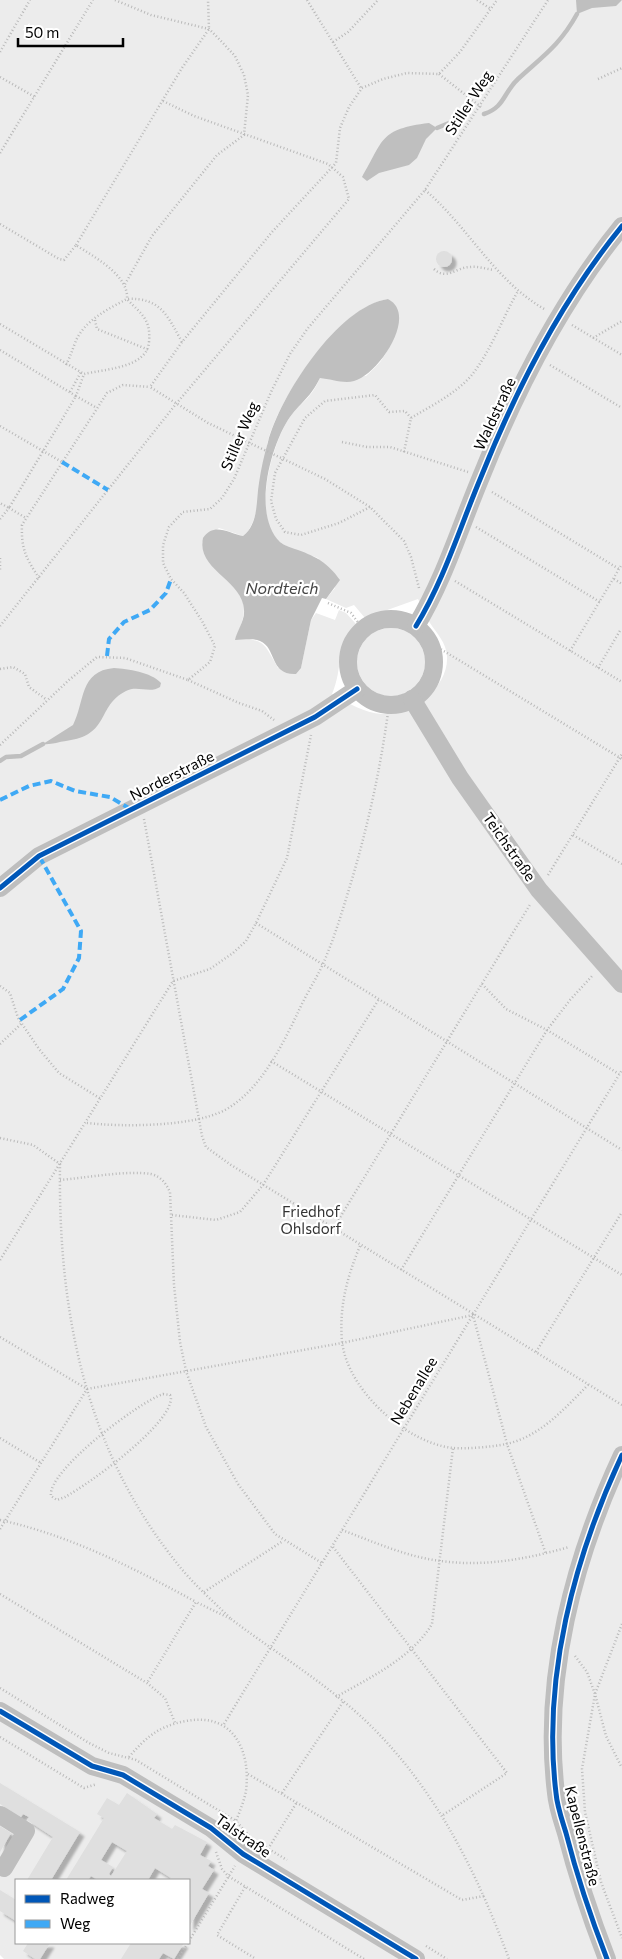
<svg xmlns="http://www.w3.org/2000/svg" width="622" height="1959" font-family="Commissioner,sans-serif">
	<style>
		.green { fill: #ececec; fill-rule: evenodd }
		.water { fill: #bfbfbf }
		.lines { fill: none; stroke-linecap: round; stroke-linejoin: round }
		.stream { stroke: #bfbfbf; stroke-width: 4.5 }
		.building { fill: #dfdfdf; fill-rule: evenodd; filter: url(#shadow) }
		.path { stroke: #b9b9b9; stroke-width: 2.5; stroke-dasharray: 1 2.5; stroke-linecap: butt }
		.minor { stroke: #bebebe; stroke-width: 18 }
		.quiet { stroke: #3fa9f5; stroke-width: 4; stroke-dasharray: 8 4; stroke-linecap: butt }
		.cycleway-casing { stroke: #fff; stroke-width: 8 }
		.cycleway { stroke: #0057b8; stroke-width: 5 }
		.labels { text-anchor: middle; stroke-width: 4.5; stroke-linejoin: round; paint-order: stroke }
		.street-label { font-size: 15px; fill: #000; stroke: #fff }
		.park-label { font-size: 15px; fill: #333; stroke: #fff }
		.water-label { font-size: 16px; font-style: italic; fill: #444; stroke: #fff }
	</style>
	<defs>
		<filter id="shadow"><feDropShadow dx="4.5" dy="4.5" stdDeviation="1" flood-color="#0004"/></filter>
	</defs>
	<rect width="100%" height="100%" fill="#fff"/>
	<g class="green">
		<path d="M0,0H622V1959H4L0,1955ZM388,299C410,311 391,348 380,362C376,367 371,371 366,376L320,378C311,399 302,401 290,417C272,442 249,524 283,544C293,551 307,554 318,558L335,588L326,599L346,608L354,605L365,618L418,599C422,606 425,615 430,623C437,634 446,642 447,656C449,688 411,715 382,714C364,713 348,703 332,694C344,666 334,650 356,624L346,613L339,610L335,620L316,613L311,620L301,668H278C263,642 266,641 236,637C263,582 212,587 202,542L219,528L243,536C262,522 262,464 268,441C280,396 340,306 388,299ZM16,1880H189V1943H16Z"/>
		<circle cx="391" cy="662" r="34"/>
	</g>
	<g class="water">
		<polygon points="576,0 622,0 616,6 592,8 577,14"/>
		<path d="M429,123L437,128L426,139L417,158L409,165L379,173L367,181L362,177C384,140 379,129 429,123Z"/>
		<path d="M388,299C419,315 378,375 354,381C344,384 331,379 320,378C310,398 302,401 290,417C270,446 252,515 280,542C285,546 292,548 298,550C317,557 328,563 340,580L326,599L322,598L311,620L301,668L296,674C269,675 277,648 260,641C253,638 243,640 235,640C237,630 245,621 244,610C243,580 196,570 203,538C214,522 228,533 243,536C259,524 256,500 259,483C261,469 264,455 268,442C280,396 338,306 388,299Z"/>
		<path d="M114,668C128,669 151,672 161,683L160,687C150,694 137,685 126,691C96,706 111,735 66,741C58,742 51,745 43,744L73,725C85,702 79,671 114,668Z"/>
	</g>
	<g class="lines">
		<g class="stream">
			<path d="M484,114C505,107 503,93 518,79C543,56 560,45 577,14"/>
			<polyline points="437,128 461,118"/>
			<polyline points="0,761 6,757 21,756 43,744"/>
		</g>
	</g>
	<g class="building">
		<circle cx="444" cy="259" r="8"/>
		<polygon points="0,1783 80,1832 51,1880 27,1880 53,1837 27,1820 29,1817 23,1814 21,1817 0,1804"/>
		<path d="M127,1793L157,1814L154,1818L172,1829L175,1825L207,1842L200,1855L211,1861L208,1866L214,1870L202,1889L209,1893L189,1927V1880H169L171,1878L155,1868L148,1880H98L91,1876L88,1880H66L104,1818L97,1814L107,1798L119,1805ZM112,1842L127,1851L111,1876L109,1874L113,1867L101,1860Z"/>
		<polygon points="0,1826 11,1833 0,1852"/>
		<polygon points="0,1890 16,1900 16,1921 0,1911"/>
		<polygon points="28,1943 50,1943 40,1959 35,1959 23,1951"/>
		<polygon points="131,1943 184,1943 174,1959 163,1953 159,1959 121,1959"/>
	</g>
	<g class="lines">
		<g class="path">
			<polyline points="115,0 151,15 209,29 221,41 235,56 244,75 248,95 244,135 217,155 167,217 152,236 124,286"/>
			<polyline points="307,0 361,88"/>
			<polyline points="477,0 491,9"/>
			<polyline points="333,42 348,32 378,0"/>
			<polyline points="0,52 30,0"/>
			<polyline points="439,74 481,107"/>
			<polyline points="0,77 35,97"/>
			<polyline points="598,79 622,68"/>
			<polyline points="0,153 93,0"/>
			<path d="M425,190C469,227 494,281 546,310"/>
			<path d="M0,224L59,259L64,260L76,245C94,257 129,275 127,299C161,297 168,317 182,342"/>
			<polyline points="76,245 182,68 209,29 208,0"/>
			<path d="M434,269C447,281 456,267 470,267C478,266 486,269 494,270"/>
			<polyline points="95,320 97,329 149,350"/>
			<polyline points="0,324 84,374"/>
			<polyline points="572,325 622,355"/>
			<polyline points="593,338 622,321"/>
			<polyline points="0,350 76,396 9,508 0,503"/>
			<path d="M66,365C70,357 72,351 75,343C83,321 108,309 127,299C142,315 151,319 149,342C147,368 105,369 84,374L76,396L97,408"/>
			<polyline points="550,365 622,408"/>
			<polyline points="70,392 81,372"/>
			<polyline points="0,426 62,462"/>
			<polyline points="342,442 367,447 390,447 468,472"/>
			<path d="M404,452L411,418C431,406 455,394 471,376C491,351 502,319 518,291"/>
			<polyline points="492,492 619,569"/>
			<polyline points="370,507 339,523 301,535 285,532 276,519 271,501 275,473 305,418 325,401 375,395 389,412 405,411 411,418"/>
			<polyline points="0,519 9,508 26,518"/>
			<polyline points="476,527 600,602"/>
			<polyline points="0,558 0,572"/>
			<path d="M39,578C26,558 21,549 22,525L107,393L123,385L150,387"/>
			<polyline points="614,579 622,584"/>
			<polyline points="455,581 622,682"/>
			<polyline points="419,588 411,557 404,541 370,507 325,479 208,423 150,387 182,342 272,232 336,163 340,128 349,107 362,88 383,79 407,73 439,74 460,52 497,0"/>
			<polyline points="328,603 351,613 363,629"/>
			<polyline points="0,626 176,404 349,199 343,177 328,164 194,116 163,101"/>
			<polyline points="429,642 622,759"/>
			<polyline points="570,651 622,564"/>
			<polyline points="598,668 621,629"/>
			<polyline points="0,669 13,667 25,674 29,687 47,700"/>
			<polyline points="188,680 239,703 262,711 274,720"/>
			<polyline points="0,745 69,680 97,657 125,658 188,680 210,662 215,646 202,621 184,593 171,579 163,563 163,545 169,527 183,512 210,509 222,498 234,479 271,392 290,354 308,328 425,190 548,0"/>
			<polyline points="144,819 202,1136 206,1147 231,1165 622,1405"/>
			<polyline points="573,835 622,864"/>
			<polyline points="548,875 622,754"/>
			<polyline points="256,923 622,1150"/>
			<polyline points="482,984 506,1009 547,1030 619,1074"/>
			<polyline points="0,986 10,993 18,1018 39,1049 59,1073 101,1099"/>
			<polyline points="0,1044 22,1023"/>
			<polyline points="271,1061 622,1275"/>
			<path d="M87,1123C122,1127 193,1127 225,1110C261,1090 283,1044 300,1008C307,993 316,979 323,964C334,939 342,912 350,886C368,826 381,767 389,705"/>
			<path d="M0,1138L33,1145L60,1164C58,1309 84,1447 176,1562C192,1583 213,1601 231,1619L196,1602L147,1683"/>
			<path d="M60,1180C84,1178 129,1170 151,1174C162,1177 166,1184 170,1192L174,1285L180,1342L186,1371L206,1427L238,1484L275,1534L322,1563"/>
			<polyline points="172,1215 216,1220 240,1212 263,1185 379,999"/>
			<polyline points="333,1229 531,903"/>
			<path d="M360,1246C347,1277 339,1307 342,1341C347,1390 406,1443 453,1448C466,1449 493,1447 506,1444C540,1437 565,1408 588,1385"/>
			<polyline points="0,1260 173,981 210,969 233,953 246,941 256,923 287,858 311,735"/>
			<polyline points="401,1270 547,1030 570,1000 593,975"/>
			<polyline points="0,1337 87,1389 342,1343 473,1315 507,1444 546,1554"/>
			<polyline points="536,1352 622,1212"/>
			<path d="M163,1394L170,1395L171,1398C171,1425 89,1484 65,1497L57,1500L51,1496C47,1471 139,1402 163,1394Z"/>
			<polyline points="0,1438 41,1463"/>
			<path d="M0,1520C69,1535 134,1568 196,1602"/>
			<polyline points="0,1529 87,1389"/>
			<path d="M342,1530C374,1542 407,1557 441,1561C484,1567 527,1559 569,1547"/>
			<polyline points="333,1547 507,1773 443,1815"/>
			<polyline points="204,1592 283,1541"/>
			<polyline points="0,1594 147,1683 165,1698 175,1723"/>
			<path d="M231,1619C277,1654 329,1685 370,1725C437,1791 477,1873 509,1959"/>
			<polyline points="622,1624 595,1694 582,1769 585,1812 601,1882 622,1938"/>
			<polyline points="575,1656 587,1672 595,1694 606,1736 622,1768"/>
			<polyline points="0,1688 89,1743 109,1753 136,1760 236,1821"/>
			<path d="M336,1697C369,1678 412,1658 432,1624L453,1448"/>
			<polyline points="224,1724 622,1070"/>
			<polyline points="0,1737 84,1788 97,1784"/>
			<path d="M129,1757C146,1737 159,1726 186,1721C233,1712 251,1750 246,1791C244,1801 240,1811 236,1821L252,1839L287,1860"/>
			<polyline points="248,1774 462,1900 484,1896"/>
			<polyline points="282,1793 343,1702"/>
			<polyline points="268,1849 297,1802"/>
			<polyline points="216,1852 222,1869 228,1876 364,1959"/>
			<polyline points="245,1887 217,1935 256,1959"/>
			<polyline points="189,1941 235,1866"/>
			<polyline points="426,1946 447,1959"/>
			<polyline points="178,1959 188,1943"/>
		</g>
		<g class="minor">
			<circle cx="391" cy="662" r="43"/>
			<path d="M416,626C444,580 460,527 481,477C517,387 561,301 622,226"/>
			<polyline points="412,699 460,778 539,890 622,984"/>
			<polyline points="0,888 39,856 315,717 357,689"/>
			<polyline points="0,1711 92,1766 123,1775 211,1828 243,1854 416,1959"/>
			<polyline points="0,1815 26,1831 4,1868 0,1866"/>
			<path d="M607,1959C591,1918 577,1876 566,1833C562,1820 557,1806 556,1793C542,1678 574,1558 622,1455"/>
		</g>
		<g class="quiet">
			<polyline points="62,462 108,490"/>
			<polyline points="107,656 109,639 124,622 150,610 166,593 171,579"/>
			<polyline points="0,800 29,786 51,781 75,791 110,797 132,810"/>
			<polyline points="20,1020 63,989 79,958 81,931 39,856"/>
		</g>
		<g class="cycleway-casing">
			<g id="cycleway">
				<path d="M416,626C444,580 460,527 481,477C517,387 561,301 622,226"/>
				<polyline points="0,888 39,856 315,717 357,689"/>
				<polyline points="0,1711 92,1766 123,1775 211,1828 243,1854 416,1959"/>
				<path d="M607,1959C591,1918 577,1876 566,1833C562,1820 557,1806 556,1793C542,1678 574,1558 622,1455"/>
			</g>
		</g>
		<use href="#cycleway" class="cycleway"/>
	</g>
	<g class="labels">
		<g class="street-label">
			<text transform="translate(469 103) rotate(-57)" y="5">Stiller Weg</text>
			<text transform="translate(495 414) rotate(-65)" y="5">Waldstraße</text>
			<text transform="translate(240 436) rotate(-67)" y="5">Stiller Weg</text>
			<text transform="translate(172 776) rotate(-27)" y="5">Norderstraße</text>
			<text transform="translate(509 847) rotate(55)" y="5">Teichstraße</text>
			<text transform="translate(414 1391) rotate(-59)" y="5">Nebenallee</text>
			<text transform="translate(243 1836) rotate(35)" y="5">Talstraße</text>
			<text transform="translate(582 1836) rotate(76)" y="5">Kapellenstraße</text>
		</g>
		<g class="park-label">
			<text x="311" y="1217">Friedhof<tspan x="311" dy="17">Ohlsdorf</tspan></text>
		</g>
		<g class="water-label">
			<text x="282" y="594">Nordteich</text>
		</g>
	</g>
	<rect x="15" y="1879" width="175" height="65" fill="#ffffff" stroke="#999999"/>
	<rect x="25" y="1895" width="25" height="8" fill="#0057b8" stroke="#999999"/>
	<text x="60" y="1904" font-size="15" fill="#000000">Radweg</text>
	<rect x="25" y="1920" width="25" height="8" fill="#3fa9f5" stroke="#999999"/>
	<text x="60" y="1929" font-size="15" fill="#000000">Weg</text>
	<path d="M18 38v8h105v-8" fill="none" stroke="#000000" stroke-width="2.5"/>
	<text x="25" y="38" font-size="15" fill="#000000" stroke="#ffffff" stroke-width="4" paint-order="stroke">50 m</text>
</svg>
